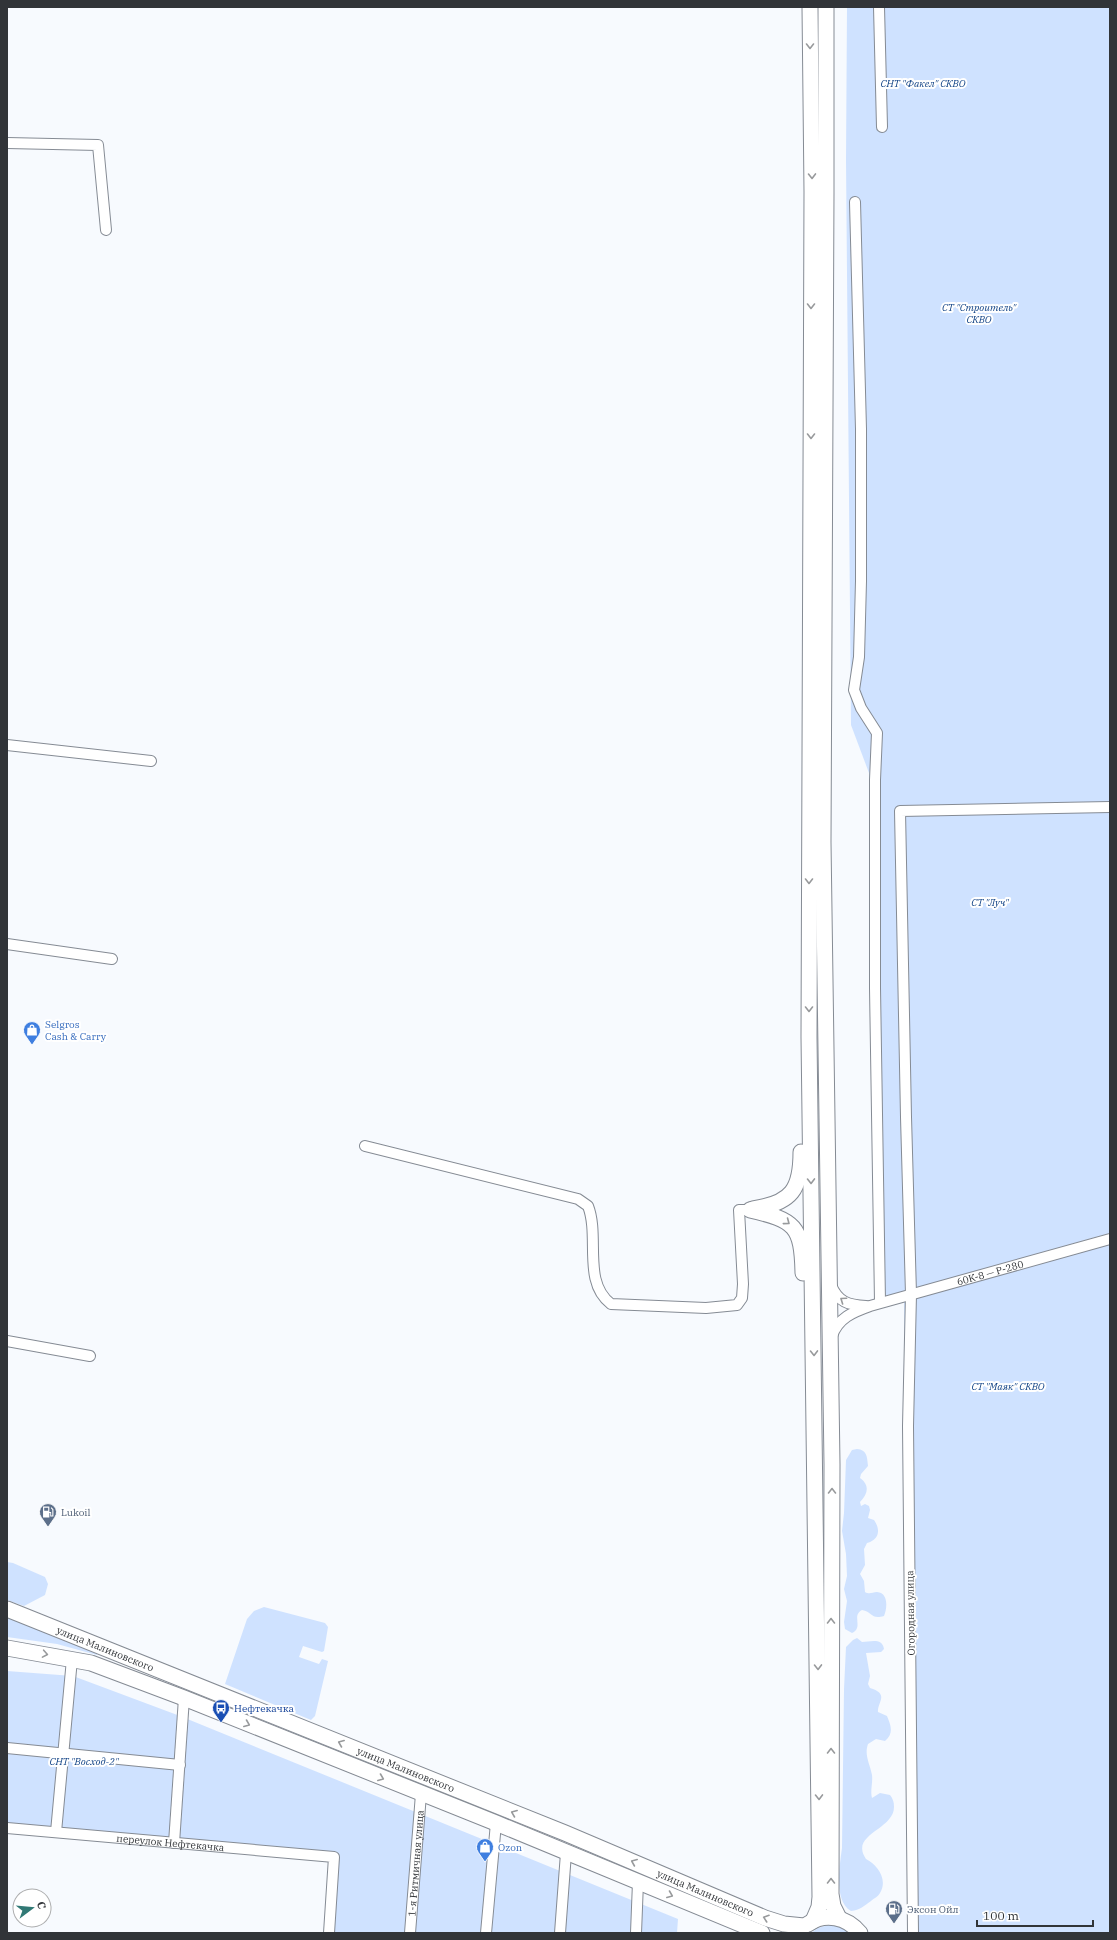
<svg xmlns="http://www.w3.org/2000/svg" width="1117" height="1940" font-family="'IBM Plex Serif',serif">
	<style>
		.green { fill: #cfe2ff }
		.lines { fill: none; stroke-linecap: round; stroke-linejoin: round }
		.minor-casing { stroke: #858b94; stroke-width: 12 }
		.highway-casing { stroke: #858b94; stroke-width: 17 }
		.minor { stroke: #fff; stroke-width: 10 }
		.highway { stroke: #fff; stroke-width: 15 }
		.oneway { stroke: #989a9c }
		.labels { text-anchor: middle; stroke-width: 4; stroke-linejoin: round; paint-order: stroke }
		.park-label { font-size: 10px; font-style: italic; fill: #104285; stroke: #fff }
		.shop-label { font-size: 10px; fill: #366cbe; stroke: #fff; text-anchor: start }
		.street-label { font-size: 10px; fill: #313438; stroke: #fff }
		.service-label { font-size: 10px; fill: #4e5e75; stroke: #fff; text-anchor: start }
		.transit-label { font-size: 10px; fill: #164399; stroke: #fff; text-anchor: start }
	</style>
	<rect width="100%" height="100%" fill="#f7fafe"/>
	<g class="green">
		<polygon points="847,7 1110,7 1110,1233 877,1299 869,773 851,725 846,160"/>
		<polygon points="1110,1243 1110,1933 912,1933 904,1301"/>
		<path d="M857,1449C867,1450 867,1456 868,1466L861,1474L860,1478C870,1485 868,1494 860,1502L861,1506L865,1504L869,1506L870,1510L868,1518L874,1520C881,1530 879,1540 867,1543L864,1549L865,1565L860,1574L864,1581L865,1592C870,1595 872,1592 877,1592C889,1593 887,1609 884,1616C871,1620 873,1612 862,1610C851,1616 864,1627 852,1633L845,1629L844,1622L847,1601L844,1589L847,1576L846,1554L842,1531L844,1513L846,1460L852,1450Z"/>
		<polygon points="7,1562 13,1563 45,1577 48,1584 45,1595 24,1606 7,1600"/>
		<polygon points="264,1607 325,1623 328,1627 324,1651 322,1652 303,1646 299,1657 319,1664 322,1659 328,1661 315,1716 311,1720 225,1684 247,1619 254,1611"/>
		<polygon points="7,1617 97,1654 97,1655 57,1644 7,1637"/>
		<path d="M857,1638L862,1642C870,1642 882,1637 884,1649L881,1652L866,1653L870,1676L868,1684L870,1688C890,1694 877,1702 878,1712L887,1716C891,1726 894,1733 885,1741L876,1739L868,1744C864,1755 870,1764 872,1775C873,1783 870,1791 872,1798L880,1793L890,1795C893,1799 894,1802 894,1807C894,1830 849,1834 866,1859C878,1865 888,1880 880,1893C878,1897 874,1898 871,1901C864,1906 860,1910 851,1911C833,1901 840,1864 842,1848L844,1689L846,1647L853,1640Z"/>
		<polygon points="7,1671 73,1676 180,1716 678,1919 677,1933 326,1933 332,1859 7,1830"/>
		<polygon points="828,1925 838,1926 851,1933 811,1933 818,1928"/>
	</g>
	<g class="lines">
		<g class="minor-casing">
			<g id="minor">
				<polyline points="879,7 882,127"/>
				<polyline points="7,143 98,145 106,230"/>
				<polyline points="855,202 861,429 861,581 859,657 854,690 861,708 877,733 875,780 875,988 880,1302"/>
				<polyline points="7,745 151,761"/>
				<polyline points="7,944 112,959"/>
				<path d="M365,1146L578,1199L588,1206C600,1237 582,1282 611,1304L706,1308L737,1305L742,1298L743,1284L739,1210H750"/>
				<path d="M831,1285C838,1302 848,1305 866,1306"/>
				<path id="s1" d="M832,1336C838,1318 853,1312 870,1306L1110,1239"/>
				<polyline points="7,1341 90,1356"/>
				<polyline points="7,1748 180,1765"/>
				<path id="s2" d="M7,1828L334,1857L329,1933"/>
				<polyline points="56,1832 72,1659"/>
				<polyline points="174,1843 184,1698"/>
				<path id="s3" d="M410,1933L421,1794"/>
				<polyline points="486,1933 496,1823"/>
				<polyline points="560,1933 566,1853"/>
				<polyline points="636,1933 638,1882"/>
				<polyline points="913,1933 908,1426 911,1294 906,1117 900,811 1110,807"/>
			</g>
		</g>
		<g class="highway-casing">
			<g id="highway">
				<polyline points="810,7 812,192 809,1037 820,1897 819,1907 813,1921"/>
				<polyline points="826,7 826,193 823,842 832,1464 831,1894 833,1906 839,1918"/>
				<path d="M753,1209C792,1203 801,1189 801,1152"/>
				<path d="M750,1210C795,1220 802,1226 803,1273"/>
				<path id="s4" d="M7,1609L565,1833L765,1918L784,1924L804,1926"/>
				<polyline points="7,1648 91,1663 184,1698 496,1823 762,1933"/>
				<path d="M808,1924C825,1912 847,1917 860,1933"/>
			</g>
		</g>
		<use href="#minor" class="minor"/>
		<use href="#highway" class="highway"/>
	</g>
	<defs><path id="oneway-chevron" d="M-2-3.5L2.5 0L-2 3.5" fill="none" stroke-width="1.6" stroke-linecap="round" stroke-linejoin="round"/></defs>
	<g class="oneway">
		<use href="#oneway-chevron" transform="translate(810 46) rotate(90)"/>
		<use href="#oneway-chevron" transform="translate(812 176) rotate(89)"/>
		<use href="#oneway-chevron" transform="translate(811 306) rotate(90)"/>
		<use href="#oneway-chevron" transform="translate(811 436) rotate(90)"/>
		<use href="#oneway-chevron" transform="translate(809 881) rotate(90)"/>
		<use href="#oneway-chevron" transform="translate(809 1009) rotate(90)"/>
		<use href="#oneway-chevron" transform="translate(811 1181) rotate(89)"/>
		<use href="#oneway-chevron" transform="translate(787 1222) rotate(37)"/>
		<use href="#oneway-chevron" transform="translate(843 1300) rotate(-145)"/>
		<use href="#oneway-chevron" transform="translate(814 1353) rotate(89)"/>
		<use href="#oneway-chevron" transform="translate(832 1491) rotate(-90)"/>
		<use href="#oneway-chevron" transform="translate(831 1621) rotate(-90)"/>
		<use href="#oneway-chevron" transform="translate(45 1654) rotate(10)"/>
		<use href="#oneway-chevron" transform="translate(818 1667) rotate(89)"/>
		<use href="#oneway-chevron" transform="translate(247 1724) rotate(22)"/>
		<use href="#oneway-chevron" transform="translate(341 1743) rotate(-158)"/>
		<use href="#oneway-chevron" transform="translate(831 1751) rotate(-90)"/>
		<use href="#oneway-chevron" transform="translate(381 1778) rotate(22)"/>
		<use href="#oneway-chevron" transform="translate(819 1797) rotate(89)"/>
		<use href="#oneway-chevron" transform="translate(514 1813) rotate(-158)"/>
		<use href="#oneway-chevron" transform="translate(634 1862) rotate(-157)"/>
		<use href="#oneway-chevron" transform="translate(831 1881) rotate(-90)"/>
		<use href="#oneway-chevron" transform="translate(670 1895) rotate(22)"/>
		<use href="#oneway-chevron" transform="translate(766 1918) rotate(-161)"/>
	</g>
	<defs>
		<g id="shop-pin" transform="scale(0.9)"><path d="M0 17L-7.5 6A9.5 9.5 0 1 1 7.5 6Z" fill="#3f7fe0" stroke="#fff"/><path d="M-5-2.5h2.3a2.7 3.5 0 0 1 5.4 0H5L5.5 6h-11ZM-1.5-2.5h3a1.5 2.3 0 0 0-3 0Z" fill="#fff"/></g>
		<g id="fuel-pin" transform="scale(0.9)"><path d="M0 17L-7.5 6A9.5 9.5 0 1 1 7.5 6Z" fill="#5c6f8a" stroke="#fff"/><path d="M-5.5-6h7V0h2V4h1.3V-2.5L3-4.5l.8-.8L6-3V5H2.5V1h-1V6h-7ZM-4.2-4.7v3.2H.2V-4.7Z" fill="#fff"/></g>
		<g id="bus-pin" transform="scale(0.9)"><path d="M0 17L-7.5 6A9.5 9.5 0 1 1 7.5 6Z" fill="#1a4fb4" stroke="#fff"/><path d="M-5-6H5V4H4V6H2V4H-2V6H-4V4H-5ZM-3.5-4V0h7V-4ZM-3.5 1.2v1.5H-2V1.2ZM2 1.2v1.5H3.5V1.2Z" fill="#fff"/></g>
	</defs>
	<g fill-rule="evenodd">
		<use href="#shop-pin" x="32" y="1030"/>
		<use href="#fuel-pin" x="48" y="1512"/>
		<use href="#bus-pin" x="221" y="1708"/>
		<use href="#shop-pin" x="485" y="1847"/>
		<use href="#fuel-pin" x="894" y="1909"/>
	</g>
	<g class="labels">
		<g class="park-label">
			<text x="923" y="87">СНТ "Факел" СКВО</text>
			<text x="979" y="311">СТ "Строитель"<tspan x="979" dy="12">СКВО</tspan></text>
			<text x="990" y="906">СТ "Луч"</text>
			<text x="1008" y="1390">СТ "Маяк" СКВО</text>
			<text x="84" y="1765">СНТ "Восход-2"</text>
		</g>
		<g class="shop-label">
			<text x="45" y="1028">Selgros<tspan x="45" dy="12">Cash &amp; Carry</tspan></text>
			<text x="498" y="1851">Ozon</text>
		</g>
		<g class="street-label">
			<text dy="4" stroke="none"><textPath href="#s1" startOffset="175">60К-8 — Р-280</textPath></text>
			<text transform="translate(910 1613) rotate(-91)" y="4">Огородная улица</text>
			<text dy="4" stroke="none"><textPath href="#s4" startOffset="106">улица Малиновского</textPath></text>
			<text dy="4" stroke="none"><textPath href="#s4" startOffset="430">улица Малиновского</textPath></text>
			<text dy="4" stroke="none"><textPath href="#s2" startOffset="164">переулок Нефтекачка</textPath></text>
			<text dy="4" stroke="none"><textPath href="#s3" startOffset="70">1-я Ритмичная улица</textPath></text>
			<text dy="4" stroke="none"><textPath href="#s4" startOffset="754">улица Малиновского</textPath></text>
		</g>
		<g class="service-label">
			<text x="61" y="1516">Lukoil</text>
			<text x="907" y="1913">Эксон Ойл</text>
		</g>
		<g class="transit-label">
			<text x="234" y="1712">Нефтекачка</text>
		</g>
	</g>
	<rect width="1117" height="1940" fill="none" stroke="#313438" stroke-width="16"/>
	<g transform="translate(32 1908) rotate(74)"><circle r="19" fill="#ffffff" stroke="#adaeaf"/>
	<path d="M0-3L7 15L0 10L-7 15Z" fill="#317975"/>
	<text y="-6" font-size="11" font-weight="bold" text-anchor="middle" fill="#313438">С</text>
	</g>
	<path d="M977 1920v6h116v-6" fill="none" stroke="#313438" stroke-width="2"/>
	<text x="983" y="1920" font-size="12" fill="#313438" stroke="#ffffff" stroke-width="3" paint-order="stroke">100 m</text>
</svg>
